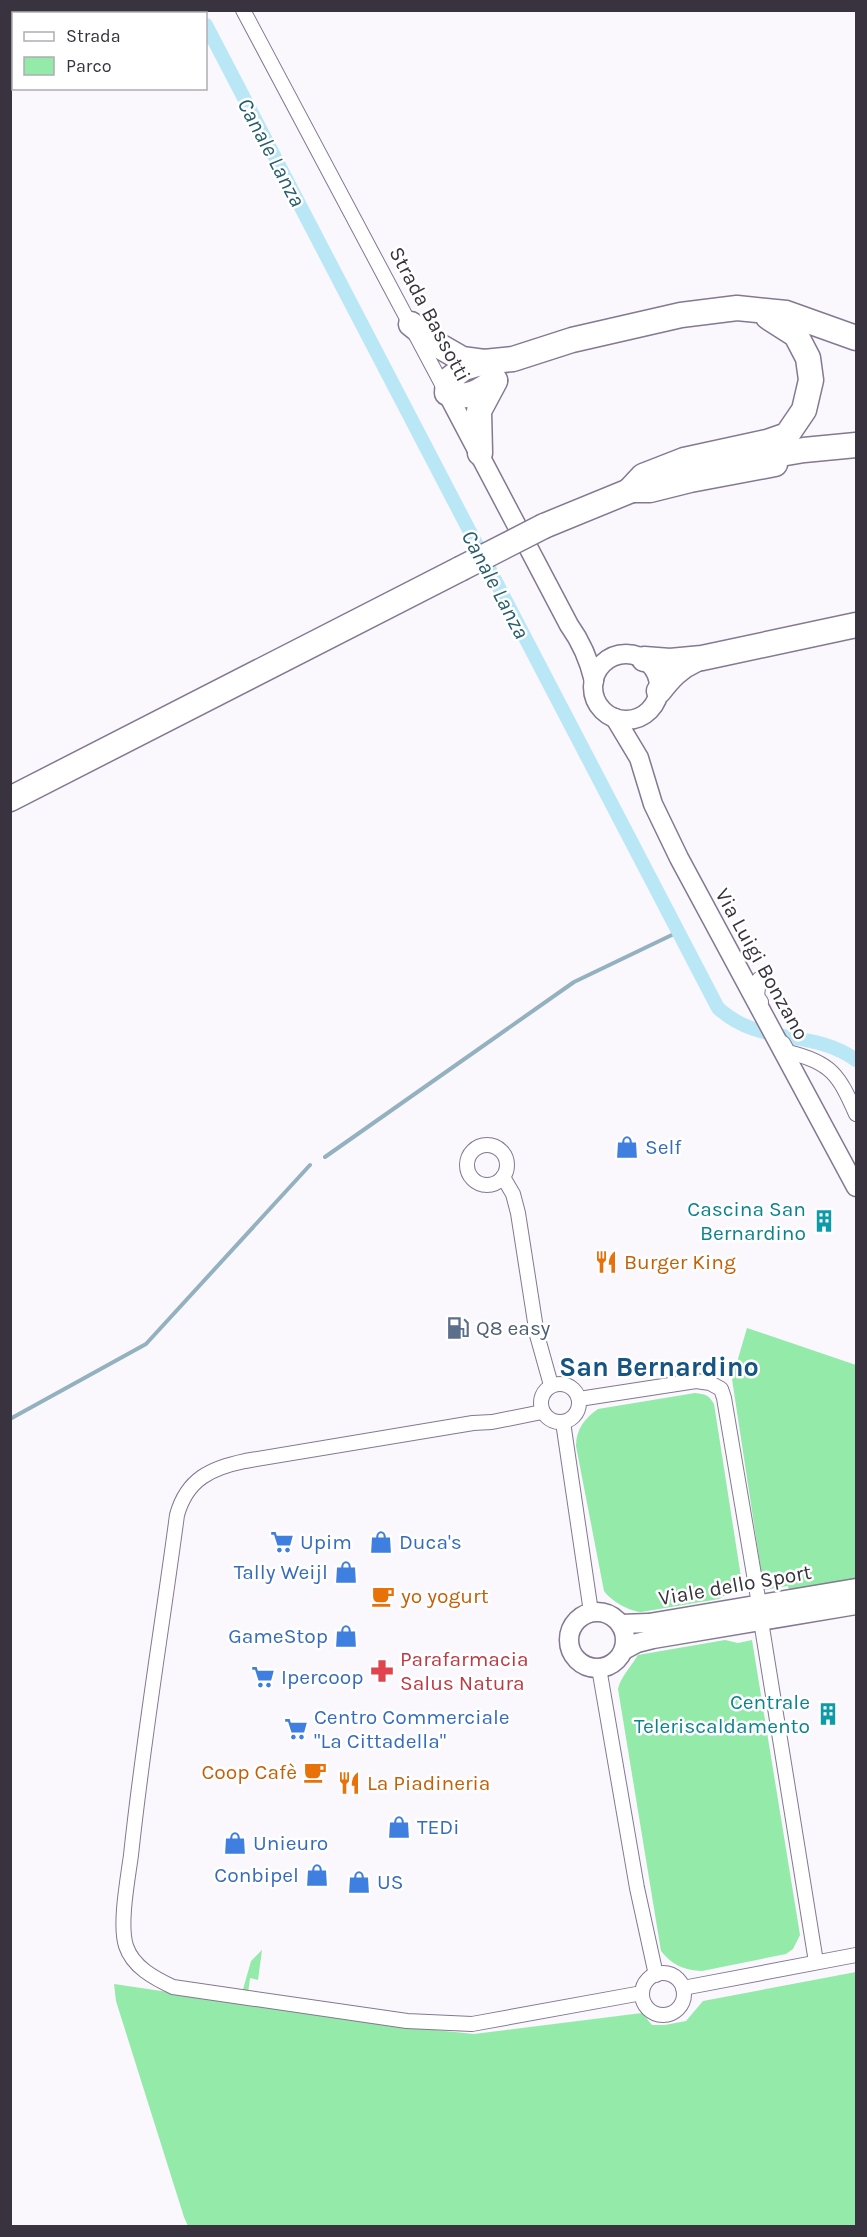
<svg xmlns="http://www.w3.org/2000/svg" width="867" height="2237" font-family="Karla,sans-serif">
	<style>
		.green { fill: #93eaa9 }
		.lines { fill: none; stroke-linecap: round; stroke-linejoin: round }
		.stream { stroke: #93b1bf; stroke-width: 4 }
		.canal { stroke: #bae7f6; stroke-width: 14 }
		.minor-casing { stroke: #847892; stroke-width: 16 }
		.tertiary-casing { stroke: #847892; stroke-width: 21 }
		.trunk-casing { stroke: #847892; stroke-width: 27 }
		.minor { stroke: #fff; stroke-width: 14 }
		.tertiary { stroke: #fff; stroke-width: 18 }
		.trunk { stroke: #fff; stroke-width: 24 }
		.trunk-bridge-casing { stroke: #847892; stroke-width: 27; stroke-linecap: butt }
		.trunk-bridge { stroke: #fff; stroke-width: 24 }
		.labels { text-anchor: middle; stroke-width: 5; stroke-linejoin: round; paint-order: stroke }
		.street-label { font-size: 21px; fill: #38333e; stroke: #fff }
		.shop-label { font-size: 21px; fill: #366cbe; stroke: #fff; text-anchor: start }
		.culture-label { font-size: 21px; fill: #0d838f; stroke: #fff; text-anchor: end }
		.food-label { font-size: 21px; fill: #c56008; stroke: #fff; text-anchor: start }
		.service-label { font-size: 21px; fill: #4e5e75; stroke: #fff; text-anchor: start }
		.health-label { font-size: 21px; fill: #be3a42; stroke: #fff; text-anchor: start }
		.water-label { font-size: 22px; font-style: italic; fill: #275e6e; stroke: #fff }
		.district-label { font-size: 27px; font-weight: bold; fill: #155483; stroke: #fff }
	</style>
	<rect width="100%" height="100%" fill="#faf7fd"/>
	<g class="green">
		<polygon points="747,1328 856,1365 856,1580 789,1591 788,1586 764,1590 732,1379"/>
		<path d="M695,1393C705,1394 709,1395 714,1404L743,1590L732,1591L719,1599L641,1612C629,1611 611,1601 604,1591L576,1446C576,1429 585,1418 598,1409Z"/>
		<path d="M725,1640L738,1643L752,1640L800,1935L793,1949L786,1954L702,1971C684,1970 672,1965 661,1951L618,1689C621,1676 631,1667 638,1655Z"/>
		<polygon points="262,1950 258,1980 250,1978 248,1993 242,1993 251,1961"/>
		<polygon points="856,1972 856,2226 188,2226 184,2217 116,2001 114,1984 406,2027 474,2034 642,2013 652,2025 665,2025 686,2021 703,2001"/>
	</g>
	<g class="lines">
		<g class="stream">
			<polyline points="325,1157 574,982 678,932"/>
			<polyline points="10,1419 146,1344 310,1165"/>
		</g>
		<g class="canal">
			<polyline points="198,10 200,14"/>
			<path d="M206,25L718,1008C760,1047 812,1028 856,1060"/>
		</g>
		<g class="minor-casing">
			<g id="minor">
				<polyline points="243,10 445,390"/>
				<polyline points="10,26 14,14"/>
				<polyline points="759,979 757,996 761,1002"/>
				<path d="M783,1043L788,1052C831,1062 839,1075 856,1114"/>
				<circle cx="487" cy="1165" r="20"/>
				<polyline points="503,1177 513,1194 518,1213 537,1335 551,1385"/>
				<circle cx="560" cy="1403" r="19"/>
				<polyline points="579,1399 696,1381 710,1383 721,1389 724,1398 759,1604"/>
				<path d="M542,1412L492,1422L473,1423L245,1461C211,1468 187,1479 177,1515C162,1628 143,1741 131,1855C128,1878 119,1924 126,1946C133,1967 154,1978 173,1987L407,2021L472,2024L642,1993"/>
				<polyline points="563,1422 591,1612"/>
				<polyline points="761,1621 816,1962"/>
				<polyline points="599,1668 637,1888 656,1975"/>
				<circle cx="663" cy="1994" r="21"/>
				<polyline points="683,1988 856,1955"/>
			</g>
		</g>
		<g class="tertiary-casing">
			<g id="tertiary">
				<path d="M447,393L569,625C582,643 589,660 594,681"/>
				<circle cx="626" cy="687" r="33"/>
				<polyline points="615,718 639,758 653,804 679,858 856,1187"/>
				<circle cx="597" cy="1640" r="28"/>
				<polyline points="620,1624 649,1623 856,1588"/>
				<polyline points="624,1650 637,1643 653,1639 856,1605"/>
			</g>
		</g>
		<g class="trunk-casing">
			<g id="trunk">
				<polyline points="411,324 436,344 462,359 484,362 513,359 572,340 681,315 737,308 786,313 856,338"/>
				<path d="M484,362L464,368L448,380L447,393C467,400 479,392 495,380"/>
				<polyline points="480,453 479,411 495,381"/>
				<polyline points="757,458 804,450 856,445"/>
				<polyline points="630,490 643,476 684,460 767,442 787,435 804,410 811,380 808,358 796,335 768,317"/>
				<polyline points="630,490 650,490 690,480 775,464"/>
				<polyline points="544,526 644,485"/>
				<polyline points="644,659 670,661 702,658 856,625"/>
				<path d="M659,691C670,677 679,667 695,660"/>
				<polyline points="10,799 460,569"/>
			</g>
		</g>
		<use href="#minor" class="minor"/>
		<use href="#tertiary" class="tertiary"/>
		<use href="#trunk" class="trunk"/>
		<g class="trunk-bridge-casing">
			<polyline id="trunk-bridge" points="460,569 544,526"/>
		</g>
		<use href="#trunk-bridge" class="trunk-bridge"/>
	</g>
	<defs>
		<g id="shop-bare" transform="scale(1.8)"><path d="M-5-2.5h2.3a2.7 3.5 0 0 1 5.4 0H5L5.5 6h-11ZM-1.5-2.5h3a1.5 2.3 0 0 0-3 0Z" fill="#3f7fe0" stroke="#fff" stroke-width="2.5" paint-order="stroke"/></g>
		<g id="building-bare" transform="scale(1.8)"><path d="M-4-6H4V6H1V3H-1V6H-4ZM-2.5-4.3h1.7v1.8h-1.7ZM.8-4.3h1.7v1.8H.8ZM-2.5-1h1.7V.8h-1.7ZM.8-1h1.7V.8H.8Z" fill="#0f9aa8" stroke="#fff" stroke-width="2.5" paint-order="stroke"/></g>
		<g id="restaurant-bare" transform="scale(1.8)"><path d="M-5-6h1v4h1v-4h1v4h1v-4h1v5L-1.5 .5V6h-2V.5L-5-1ZM5-6V6H3V1.5H1.5Q1.5-4 5-6Z" fill="#e8710a" stroke="#fff" stroke-width="2.5" paint-order="stroke"/></g>
		<g id="fuel-bare" transform="scale(1.8)"><path d="M-5.5-6h7V0h2V4h1.3V-2.5L3-4.5l.8-.8L6-3V5H2.5V1h-1V6h-7ZM-4.2-4.7v3.2H.2V-4.7Z" fill="#5c6f8a" stroke="#fff" stroke-width="2.5" paint-order="stroke"/></g>
		<g id="supermarket-bare" transform="scale(1.8)"><path d="M-6-5.5h2.5l.6 2H6L4.5 2H-2.5L-4.4-4H-6ZM-1.5 3.2a1.3 1.3 0 1 0 .1 0ZM3 3.2a1.3 1.3 0 1 0 .1 0Z" fill="#3f7fe0" stroke="#fff" stroke-width="2.5" paint-order="stroke"/></g>
		<g id="cafe-bare" transform="scale(1.8)"><path d="M-5.5-4.5H6V0H3Q3 3.5 0 3.5H-2.5Q-5.5 3.5-5.5 0ZM3-3.2v2h1.7v-2ZM-6 4.5H4V6H-6Z" fill="#e8710a" stroke="#fff" stroke-width="2.5" paint-order="stroke"/></g>
		<g id="pharmacy-bare" transform="scale(1.8)"><path d="M-2-6h4v4h4v4h-4v4h-4v-4h-4v-4h4Z" fill="#e0444e" stroke="#fff" stroke-width="2.5" paint-order="stroke"/></g>
	</defs>
	<g fill-rule="evenodd">
		<use href="#shop-bare" x="627" y="1147"/>
		<use href="#building-bare" x="824" y="1221"/>
		<use href="#restaurant-bare" x="606" y="1262"/>
		<use href="#fuel-bare" x="458" y="1328"/>
		<use href="#supermarket-bare" x="282" y="1542"/>
		<use href="#shop-bare" x="381" y="1542"/>
		<use href="#shop-bare" x="346" y="1572"/>
		<use href="#cafe-bare" x="383" y="1596"/>
		<use href="#shop-bare" x="346" y="1636"/>
		<use href="#pharmacy-bare" x="382" y="1671"/>
		<use href="#supermarket-bare" x="263" y="1677"/>
		<use href="#building-bare" x="828" y="1714"/>
		<use href="#supermarket-bare" x="296" y="1729"/>
		<use href="#cafe-bare" x="315" y="1772"/>
		<use href="#restaurant-bare" x="349" y="1783"/>
		<use href="#shop-bare" x="399" y="1827"/>
		<use href="#shop-bare" x="235" y="1843"/>
		<use href="#shop-bare" x="317" y="1875"/>
		<use href="#shop-bare" x="359" y="1882"/>
	</g>
	<g class="labels">
		<g class="street-label">
			<text transform="translate(430 314) rotate(62)" y="7">Strada Bassotti</text>
			<text transform="translate(762 964) rotate(61)" y="7">Via Luigi Bonzano</text>
			<text transform="translate(735 1585) rotate(-10)" y="7">Viale dello Sport</text>
		</g>
		<g class="shop-label">
			<text x="645" y="1154">Self</text>
			<text x="300" y="1549">Upim</text>
			<text x="399" y="1549">Duca's</text>
			<text x="328" y="1579" text-anchor="end">Tally Weijl</text>
			<text x="328" y="1643" text-anchor="end">GameStop</text>
			<text x="281" y="1684">Ipercoop</text>
			<text x="314" y="1724">Centro Commerciale<tspan x="314" dy="24">"La Cittadella"</tspan></text>
			<text x="417" y="1834">TEDi</text>
			<text x="253" y="1850">Unieuro</text>
			<text x="299" y="1882" text-anchor="end">Conbipel</text>
			<text x="377" y="1889">US</text>
		</g>
		<g class="culture-label">
			<text x="806" y="1216">Cascina San<tspan x="806" dy="24">Bernardino</tspan></text>
			<text x="810" y="1709">Centrale<tspan x="810" dy="24">Teleriscaldamento</tspan></text>
		</g>
		<g class="food-label">
			<text x="624" y="1269">Burger King</text>
			<text x="401" y="1603">yo yogurt</text>
			<text x="297" y="1779" text-anchor="end">Coop Cafè</text>
			<text x="367" y="1790">La Piadineria</text>
		</g>
		<g class="service-label">
			<text x="476" y="1335">Q8 easy</text>
		</g>
		<g class="health-label">
			<text x="400" y="1666">Parafarmacia<tspan x="400" dy="24">Salus Natura</tspan></text>
		</g>
		<g class="water-label">
			<text transform="translate(272 152) rotate(62)" y="8">Canale Lanza</text>
			<text transform="translate(496 584) rotate(62)" y="8">Canale Lanza</text>
		</g>
		<g class="district-label">
			<text x="659" y="1376">San Bernardino</text>
		</g>
	</g>
	<rect width="867" height="2237" fill="none" stroke="#38333e" stroke-width="24"/>
	<rect x="12" y="12" width="195" height="78" fill="#ffffff" stroke="#afadb2" stroke-width="1.5"/>
	<rect x="24" y="32" width="30" height="9" fill="#ffffff" stroke="#afadb2" stroke-width="1.5"/>
	<text x="66" y="42" font-size="18" fill="#38333e">Strada</text>
	<rect x="24" y="57" width="30" height="18" fill="#93eaa9" stroke="#afadb2" stroke-width="1.5"/>
	<text x="66" y="72" font-size="18" fill="#38333e">Parco</text>
</svg>
